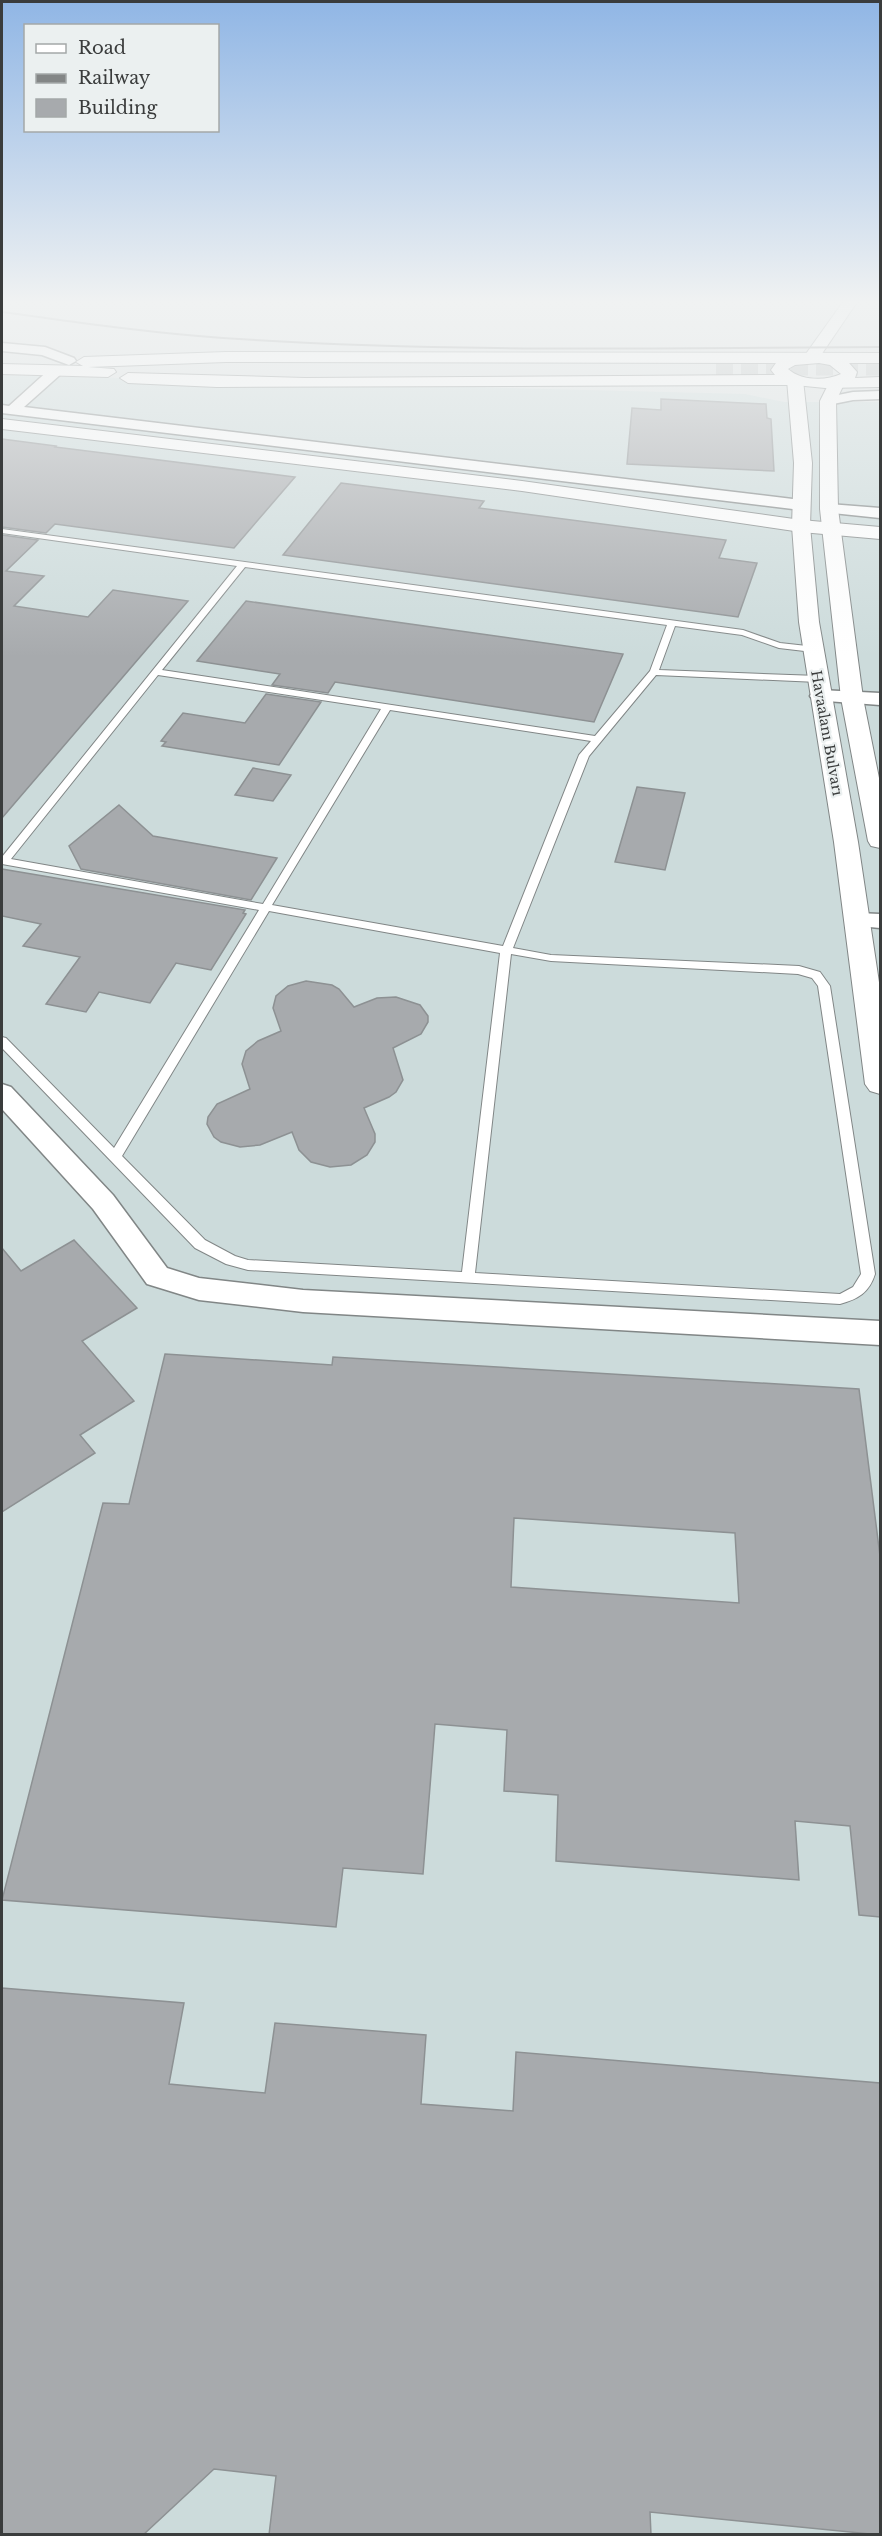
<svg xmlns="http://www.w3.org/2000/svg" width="882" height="2536" font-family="'Libre Baskerville',serif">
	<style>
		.built { fill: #ccdbdb }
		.building { fill: #a7aaad; stroke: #8d9193; stroke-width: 1.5; fill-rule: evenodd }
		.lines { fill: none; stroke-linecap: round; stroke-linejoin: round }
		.highway-tunnel { stroke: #bdc2c2; stroke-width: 17; stroke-dasharray: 17 8; stroke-linecap: butt }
		.lane-casing { stroke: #818686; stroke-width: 2 }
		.street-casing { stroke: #818686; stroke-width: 3 }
		.secondary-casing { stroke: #818686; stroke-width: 2 }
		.primary-casing { stroke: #818686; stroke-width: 2 }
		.highway-casing { stroke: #818686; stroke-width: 2 }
		.lane { fill: #fff; fill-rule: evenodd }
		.street { fill: #fff; fill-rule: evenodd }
		.secondary { fill: #fff; fill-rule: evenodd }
		.primary { fill: #fff; fill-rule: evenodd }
		.highway { fill: #fff; fill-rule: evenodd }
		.rail { stroke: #838686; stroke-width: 2 }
		.labels { text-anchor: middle; stroke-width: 4.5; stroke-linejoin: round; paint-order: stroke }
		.far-street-label { font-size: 14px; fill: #3a3c3c; stroke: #ebf0f0 }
	</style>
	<rect width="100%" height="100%" fill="#dee3e3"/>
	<polygon class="built" points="2,375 745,394 784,402 880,402 880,2534 2,2534"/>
	<g class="building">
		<polygon points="661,399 766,404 767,418 771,419 774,471 627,464 632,408 661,410"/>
		<polygon points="2,439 56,446 55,447 295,477 234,548 55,524 46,533 2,527"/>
		<polygon points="341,483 484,501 479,508 726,540 719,558 757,563 738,617 283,555"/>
		<polygon points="2,535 38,540 6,571 44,576 14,606 88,617 113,590 188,601 2,818"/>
		<polygon points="246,601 623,654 594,722 335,682 328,693 272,685 280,674 197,661"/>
		<polygon points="266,694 321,702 279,765 162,746 166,742 161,741 183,713 245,723"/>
		<polygon points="253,768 291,775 273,801 235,795"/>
		<polygon points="637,787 685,793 665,870 615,862"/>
		<polygon points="119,805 153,836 277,858 251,900 81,869 69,846"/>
		<polygon points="2,869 245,910 243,913 246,914 211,970 176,963 150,1003 99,992 86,1012 46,1004 80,957 23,946 41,924 2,916"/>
		<polygon points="306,981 332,985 339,989 354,1007 377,998 396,997 420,1005 428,1016 428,1022 421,1034 393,1048 403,1080 396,1092 389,1097 364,1108 375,1134 375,1142 367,1155 351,1165 330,1167 311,1162 299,1150 292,1132 260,1145 240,1147 221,1142 214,1137 207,1124 208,1117 217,1104 250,1089 242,1064 246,1051 258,1041 281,1031 273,1008 276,996 288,986"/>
		<polygon points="74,1240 137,1308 82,1341 134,1401 80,1435 95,1453 2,1512 2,1248 21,1271"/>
		<path d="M165,1354L332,1365L333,1357L859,1389L880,1556V1917L859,1915L850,1826L795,1821L799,1880L556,1861L558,1795L504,1791L507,1730L435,1724L423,1874L343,1868L336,1927L2,1900L103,1503L129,1504ZM514,1518L735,1533L739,1603L511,1587Z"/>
		<polygon points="2,1988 184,2003 169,2084 265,2093 275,2023 426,2035 421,2104 513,2111 516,2052 880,2083 880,2535 650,2512 651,2535 269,2535 276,2476 214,2469 143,2535 2,2535"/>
	</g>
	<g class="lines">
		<polyline class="highway-tunnel" points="716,367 880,367"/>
		<g class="lane-casing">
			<path id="lane" d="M2,529L743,630L780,643L816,647L817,649L813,652L779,648L742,635L675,626L659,670L818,676L822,679L818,682L656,675L589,756L513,948L551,955L799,966L820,972L830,986L875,1274C869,1293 858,1299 840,1304L248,1270L226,1264L195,1248L2,1048V1037L6,1038L114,1148L259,910L2,864V857L237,566L2,533ZM245,567L667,625L650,671L595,736L162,670ZM158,675L381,709L263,904L11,859ZM390,710L591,741L579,755L503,946L272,905ZM269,911L500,953L462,1272L248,1260L235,1256L205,1240L122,1156ZM511,954L551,961L798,974L812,978L818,986L861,1274L853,1287L840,1294L475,1273Z"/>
		</g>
		<g class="street-casing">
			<g id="street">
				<polygon points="2,343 45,347 74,358 76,361 69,365 42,355 2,351"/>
				<polygon points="56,367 63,371 61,374 24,407 801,500 809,505 801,510 2,413 2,405 9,406 51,368"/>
				<polygon points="880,391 880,399 853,400 828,405 821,401 823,398 853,392"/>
				<polygon points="829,504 880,508 880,518 823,512 821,509 823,506"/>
				<polygon points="820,690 880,693 880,705 813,700 810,696 813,692"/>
				<polygon points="857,913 880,914 880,928 849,925 846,920 849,915"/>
				<polygon points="2,1084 11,1087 113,1195 167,1268 199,1278 303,1290 880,1321 880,1345 303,1312 199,1300 147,1284 93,1209 2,1109"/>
			</g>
		</g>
		<g class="secondary-casing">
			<g id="secondary">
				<polygon points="843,302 857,302 817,361 805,361 803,358"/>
				<polygon points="2,419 522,481 801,520 880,527 880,539 801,532 522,491 2,429"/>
			</g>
		</g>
		<g class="primary-casing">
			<g id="primary">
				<polygon points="795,375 803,380 812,463 810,526 819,622 858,842 880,989 880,1094 870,1091 865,1084 834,842 799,622 792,526 794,463 787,380"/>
				<polygon points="837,377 845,382 836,401 838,509 863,698 880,783 880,848 871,846 868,841 841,698 820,509 820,401 831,379"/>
			</g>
		</g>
		<g class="highway-casing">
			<path id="highway" d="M226,352L880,353V363H849L857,372L855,378L880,377V387L825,388L795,385L217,387L128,383L120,378L128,373L305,378L775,375L771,370L776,363L226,362L88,367L114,369L116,372L108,377L2,374V364L83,366L76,362L84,357ZM819,363L830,365L841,374C826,381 801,381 788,369L795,365Z"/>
		</g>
		<use href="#lane" class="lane"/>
		<use href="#street" class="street"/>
		<use href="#secondary" class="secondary"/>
		<use href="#primary" class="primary"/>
		<use href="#highway" class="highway"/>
		<path class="rail" d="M2,312C75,322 149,333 223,338C442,353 661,348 880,347"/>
	</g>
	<linearGradient id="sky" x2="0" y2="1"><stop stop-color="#90b6e5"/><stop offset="0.46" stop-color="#f0f2f2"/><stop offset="1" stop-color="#f0f2f2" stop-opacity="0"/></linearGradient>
	<rect width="882" height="657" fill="url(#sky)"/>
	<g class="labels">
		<g class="far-street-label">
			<text transform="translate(827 733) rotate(80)" y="5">Havaalanı Bulvarı</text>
		</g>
	</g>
	<rect width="882" height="2536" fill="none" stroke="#3a3c3c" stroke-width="6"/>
	<rect x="24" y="24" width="195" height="108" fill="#ebf0f0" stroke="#a4a8a8" stroke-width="1.5"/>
	<rect x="36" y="44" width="30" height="9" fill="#ffffff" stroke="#a4a8a8" stroke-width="1.5"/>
	<text x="78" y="54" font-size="18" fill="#3a3c3c">Road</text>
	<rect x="36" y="74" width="30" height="9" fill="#838686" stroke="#a4a8a8" stroke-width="1.5"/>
	<text x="78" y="84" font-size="18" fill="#3a3c3c">Railway</text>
	<rect x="36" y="99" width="30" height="18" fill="#a7aaad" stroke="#a4a8a8" stroke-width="1.5"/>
	<text x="78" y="114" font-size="18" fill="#3a3c3c">Building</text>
</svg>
